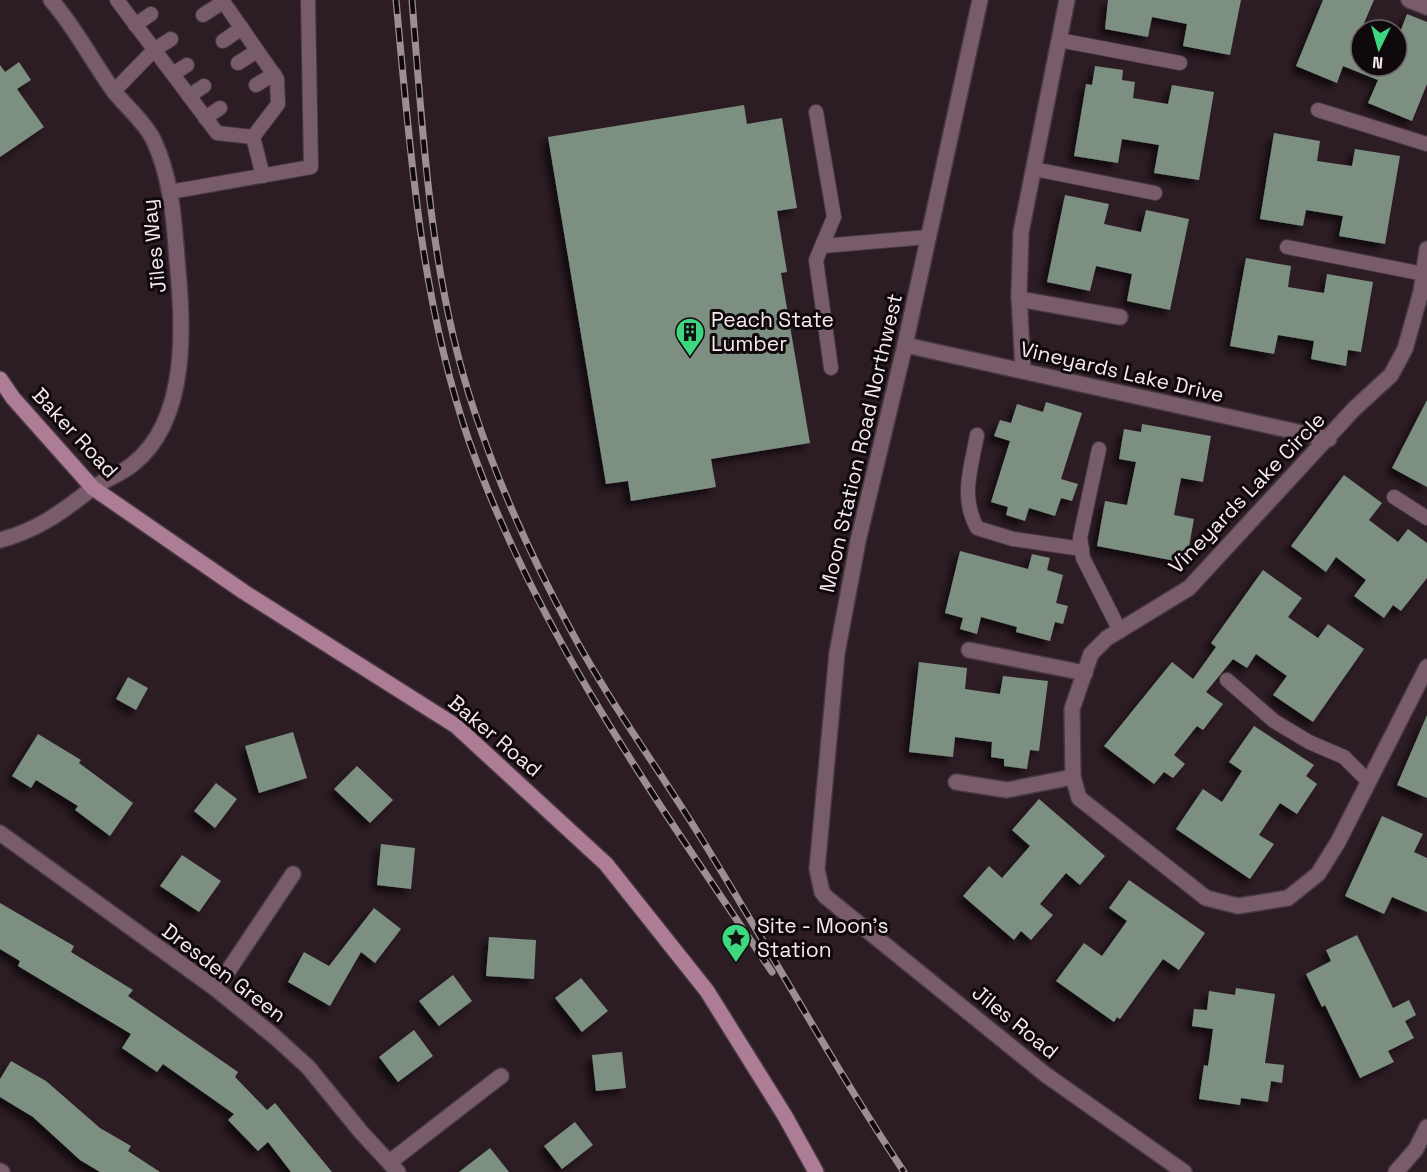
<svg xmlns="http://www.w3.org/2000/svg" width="1427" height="1172" font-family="'Space Grotesk',sans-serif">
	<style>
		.building { fill: #7d8f81; filter: url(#shadow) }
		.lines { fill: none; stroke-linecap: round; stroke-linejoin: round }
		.service-casing { stroke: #483941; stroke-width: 16 }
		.minor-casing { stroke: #483941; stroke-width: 18 }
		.secondary-casing { stroke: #483941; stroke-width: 18 }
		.service { stroke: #795c6b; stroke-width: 14 }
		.minor { stroke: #795c6b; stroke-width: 15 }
		.secondary { stroke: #ac7d95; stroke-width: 15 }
		.rail-casing { stroke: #9b8e95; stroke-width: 7 }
		.rail { stroke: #10090c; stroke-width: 4.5; stroke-dasharray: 14; stroke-linecap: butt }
		.labels { text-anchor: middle; stroke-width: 6; stroke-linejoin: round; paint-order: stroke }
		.street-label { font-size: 21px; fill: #f6eaf0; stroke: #10090c }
		.poi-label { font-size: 21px; fill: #f6eaf0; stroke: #10090c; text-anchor: start }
	</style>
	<defs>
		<filter id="shadow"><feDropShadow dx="-5.5" dy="5.5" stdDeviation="3" flood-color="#0009"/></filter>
	</defs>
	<rect width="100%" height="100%" fill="#2c1c24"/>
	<g class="building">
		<polygon points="1108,0 1241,0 1230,55 1183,46 1187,24 1152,17 1148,37 1105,29"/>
		<polygon points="1323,0 1374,0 1361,30 1361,66 1397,66 1397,40 1407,14 1427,22 1427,84 1412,121 1368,103 1378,80 1343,66 1337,83 1296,66"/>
		<polygon points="19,62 31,80 17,89 44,127 0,157 0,65 5,72"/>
		<polygon points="1095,66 1123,70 1122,80 1135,82 1133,98 1168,104 1172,85 1214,92 1199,180 1154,173 1159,145 1122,139 1118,163 1074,156 1086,84 1092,85"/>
		<polygon points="744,105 747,124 782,118 797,208 777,211 787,272 781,273 810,443 711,459 716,487 631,501 628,481 606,484 548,137"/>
		<polygon points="1274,133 1320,141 1317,161 1352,166 1355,149 1400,156 1385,244 1339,236 1343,216 1306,210 1303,226 1260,219"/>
		<polygon points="1065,195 1109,204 1104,224 1141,232 1146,210 1189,219 1170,310 1127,301 1132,274 1096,266 1090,291 1047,282"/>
		<polygon points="1246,258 1291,266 1288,287 1324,293 1327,274 1373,282 1361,352 1348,350 1346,366 1311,359 1314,341 1278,335 1274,354 1230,346"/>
		<polygon points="1427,400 1427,487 1392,468"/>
		<polygon points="1046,402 1082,413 1061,479 1078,484 1072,501 1061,498 1055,516 1029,508 1025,521 1006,515 1008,507 991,502 1010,441 994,436 1000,420 1011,423 1017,404 1043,412"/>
		<polygon points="1142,424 1211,436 1203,482 1181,478 1174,515 1194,519 1186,563 1097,546 1105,501 1127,505 1136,462 1119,459 1124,429 1141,432"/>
		<polygon points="1344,475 1382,503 1369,520 1398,542 1408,529 1427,543 1427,578 1401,611 1393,605 1384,618 1354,596 1366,580 1336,557 1326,572 1291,546"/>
		<polygon points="960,551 1028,569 1032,554 1050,558 1047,570 1063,575 1056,603 1068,606 1063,624 1055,622 1050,641 1016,632 1017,627 981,617 977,634 960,629 963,618 945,613"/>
		<polygon points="1263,570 1302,598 1288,617 1318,638 1328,624 1364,649 1313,722 1273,695 1287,676 1256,654 1247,668 1233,659 1206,692 1223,704 1203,730 1197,726 1174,755 1185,764 1173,778 1164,772 1154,784 1104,746 1172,662 1193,679 1216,647 1211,643"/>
		<polygon points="919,662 967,668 965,689 1000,694 1003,676 1048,681 1039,751 1030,750 1027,769 1004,766 1004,759 991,757 992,742 955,737 953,757 909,752"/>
		<polygon points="128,677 148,688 136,710 116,699"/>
		<polygon points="1427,715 1427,798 1397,785"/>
		<polygon points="1254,726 1314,765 1306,776 1317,784 1297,814 1280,803 1259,835 1274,844 1250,879 1176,829 1203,789 1222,802 1242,771 1229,762"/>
		<polygon points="293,732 307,778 259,793 245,746"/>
		<polygon points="38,734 81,760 79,763 133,803 110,836 75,810 78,806 36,780 31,788 12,776"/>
		<polygon points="357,766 393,800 370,823 334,789"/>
		<polygon points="216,783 237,799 215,828 194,811"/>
		<polygon points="1039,799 1105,856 1080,885 1066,873 1040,904 1053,915 1031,940 1021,931 1014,940 963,896 989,866 1002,878 1030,846 1012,830"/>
		<polygon points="1382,816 1423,834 1414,852 1427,858 1427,912 1392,897 1384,914 1345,896"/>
		<polygon points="381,844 415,848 411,889 377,885"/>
		<polygon points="182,855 221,881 199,912 160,886"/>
		<polygon points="1129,880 1205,933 1179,970 1163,959 1120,1019 1117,1017 1114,1022 1056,981 1084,943 1102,956 1127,921 1109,908"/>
		<polygon points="0,903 74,946 71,952 133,990 128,996 238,1072 235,1077 267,1110 275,1103 332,1172 291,1172 268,1142 258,1151 228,1120 234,1114 163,1064 157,1072 122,1048 131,1034 18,966 20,961 0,949"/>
		<polygon points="374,908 401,929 375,963 361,952 330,1006 288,982 304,952 329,966"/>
		<polygon points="1357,935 1393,1008 1409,1000 1416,1015 1405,1021 1414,1038 1388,1051 1394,1062 1360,1078 1325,1005 1322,1007 1306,974 1331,961 1326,950"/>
		<polygon points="489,937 536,940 534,979 486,976"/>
		<polygon points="453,975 472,1001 439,1026 419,1001"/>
		<polygon points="581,978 608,1011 582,1032 555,998"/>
		<polygon points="1236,988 1275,994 1265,1063 1284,1065 1282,1083 1271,1081 1268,1102 1241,1098 1240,1105 1199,1099 1204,1065 1208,1066 1213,1029 1192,1026 1194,1009 1207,1010 1209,991 1235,995"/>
		<polygon points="414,1030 433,1056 398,1082 379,1057"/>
		<polygon points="622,1052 626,1088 596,1091 592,1055"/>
		<polygon points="11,1061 46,1081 100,1128 131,1146 128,1151 160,1172 100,1172 80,1160 33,1117 0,1097 0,1079"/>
		<polygon points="575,1122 593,1145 562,1169 544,1146"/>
		<polygon points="490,1148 509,1172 459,1172"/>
	</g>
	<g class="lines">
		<g class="service-casing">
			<g id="service">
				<polyline points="117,0 217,133 253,137"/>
				<polyline points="222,0 277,79 278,104 253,137"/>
				<polyline points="203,15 223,2"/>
				<polyline points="135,25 151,14"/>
				<polyline points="1059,40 1180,63"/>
				<polyline points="223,41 242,28"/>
				<polyline points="238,63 257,51"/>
				<polyline points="173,74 187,65"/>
				<polyline points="256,85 274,74"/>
				<polyline points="114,91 154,50 171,39"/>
				<polyline points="189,96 204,86"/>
				<polyline points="1318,110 1427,144"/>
				<polyline points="816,112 834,217 816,260 831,368"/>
				<polyline points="205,118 220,108"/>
				<polyline points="253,137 263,176"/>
				<polyline points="1034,169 1155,193"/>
				<polyline points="170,192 311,167 308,0"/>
				<polyline points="822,246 928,237"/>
				<polyline points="1287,247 1424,274"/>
				<path d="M977,435C971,469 960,496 977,528L1013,539L1082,549"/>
				<polyline points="1099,449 1080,538 1083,558 1120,631"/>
				<polyline points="1394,497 1427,518"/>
				<polyline points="1227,680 1274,721 1309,742 1344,757 1368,781"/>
			</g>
		</g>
		<g class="minor-casing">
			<g id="minor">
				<polyline points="980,0 905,345 858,541 837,653 817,869 822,892 826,897 1046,1075 1184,1172"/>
				<polyline points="1409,0 1427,7"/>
				<polyline points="1427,249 1421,292 1405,349 1391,375 1354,409 1189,588 1107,638 1091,654 1072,709 1073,777 1079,798 1206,898 1238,906 1288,898 1318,874 1338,842 1427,667"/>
				<polyline points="1019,299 1120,317"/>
				<polyline points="905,345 1329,439"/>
				<polyline points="1023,371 1019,294 1021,232 1067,0"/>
				<path d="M0,540C36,531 62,512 90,490C103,480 120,475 133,464C190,419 183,323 177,259C174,219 171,176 153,139C144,121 125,106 113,90C92,61 75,27 51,0"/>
				<polyline points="969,650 1085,673"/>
				<polyline points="956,782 1007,790 1073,777"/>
				<polyline points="0,833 216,989 276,1038 308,1067 361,1132 398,1172"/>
				<polyline points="216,989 293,874"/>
				<polyline points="391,1161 501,1076"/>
				<polyline points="0,1171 2,1172"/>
				<polyline points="1396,1172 1416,1149 1427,1127"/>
			</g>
		</g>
		<g class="secondary-casing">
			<polyline id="secondary" points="0,379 13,398 93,488 244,592 456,726 606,864 707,991 785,1116 816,1172"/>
		</g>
		<use href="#service" class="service"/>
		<use href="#minor" class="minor"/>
		<use href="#secondary" class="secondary"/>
		<g class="rail-casing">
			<g id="rail">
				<path d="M396,0C410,148 420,299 469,441C537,634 659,804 772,972"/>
				<path d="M412,0C423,137 430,278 474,410C500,489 534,563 574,636C611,704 657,767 698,833C768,946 831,1062 904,1172"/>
			</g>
		</g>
		<use href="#rail" class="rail"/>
	</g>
	<defs>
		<g id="building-pin" transform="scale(1.5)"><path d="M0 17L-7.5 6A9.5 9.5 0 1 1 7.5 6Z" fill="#3cd77e" stroke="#10090c"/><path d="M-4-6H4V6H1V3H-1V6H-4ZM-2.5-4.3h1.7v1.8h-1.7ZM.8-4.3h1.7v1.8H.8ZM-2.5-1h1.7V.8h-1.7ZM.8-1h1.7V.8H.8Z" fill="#111"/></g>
		<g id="sight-pin" transform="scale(1.5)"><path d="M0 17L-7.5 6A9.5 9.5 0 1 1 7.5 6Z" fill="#3cd77e" stroke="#10090c"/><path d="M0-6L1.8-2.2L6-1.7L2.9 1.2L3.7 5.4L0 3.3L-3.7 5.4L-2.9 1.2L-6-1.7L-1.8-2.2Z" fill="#111"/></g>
	</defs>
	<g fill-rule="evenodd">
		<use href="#building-pin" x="690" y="332"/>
		<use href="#sight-pin" x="736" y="938"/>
	</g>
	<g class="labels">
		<g class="street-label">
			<text transform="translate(154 246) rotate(-96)" y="7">Jiles Way</text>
			<text transform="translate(1122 372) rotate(13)" y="7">Vineyards Lake Drive</text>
			<text transform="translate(75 433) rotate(47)" y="7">Baker Road</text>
			<text transform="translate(861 443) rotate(-77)" y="7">Moon Station Road Northwest</text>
			<text transform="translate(1247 493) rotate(-46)" y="7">Vineyards Lake Circle</text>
			<text transform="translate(495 736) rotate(40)" y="7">Baker Road</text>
			<text transform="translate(224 973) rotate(37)" y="7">Dresden Green</text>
			<text transform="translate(1015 1022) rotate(39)" y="7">Jiles Road</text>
		</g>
		<g class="poi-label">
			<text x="711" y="327">Peach State<tspan x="711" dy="24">Lumber</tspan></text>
			<text x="757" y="933">Site - Moon's<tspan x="757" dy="24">Station</tspan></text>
		</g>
	</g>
	<g transform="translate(1379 48) rotate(185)"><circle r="28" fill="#10090c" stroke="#6c6367" stroke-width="1.5"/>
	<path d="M0-4.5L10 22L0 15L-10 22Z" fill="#3cd77e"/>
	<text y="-9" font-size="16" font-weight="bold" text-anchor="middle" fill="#f6eaf0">N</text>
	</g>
</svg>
